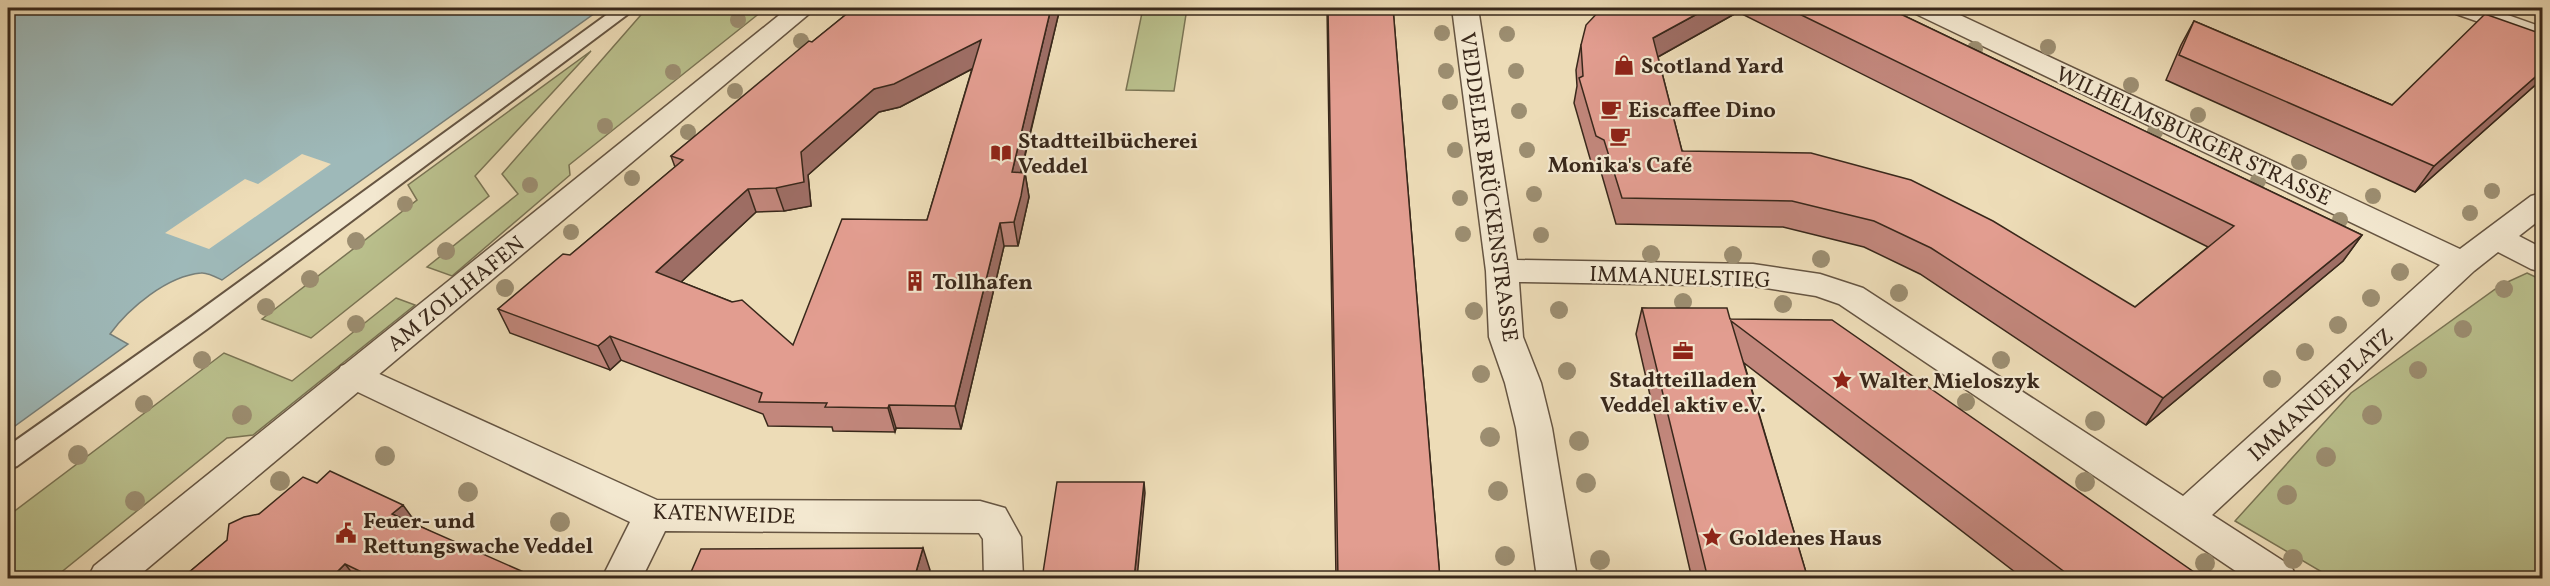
<svg xmlns="http://www.w3.org/2000/svg" width="2550" height="586" font-family="Vollkorn,serif">
	<style>
		.green { fill: #bac08d; stroke: #7a7454; stroke-width: 1.5 }
		.water { fill: #9eb9b9; stroke: #767f7a; stroke-width: 1.5 }
		.pier { fill: #eddcb7 }
		.lines { fill: none; stroke-linecap: round; stroke-linejoin: round }
		.service-casing { stroke: #665542; stroke-width: 4 }
		.minor-casing { stroke: #665542; stroke-width: 3 }
		.tertiary-casing { stroke: #665542; stroke-width: 3 }
		.service { fill: #f3e8d0; fill-rule: evenodd }
		.minor { fill: #f3e8d0; fill-rule: evenodd }
		.tertiary { fill: #f3e8d0; fill-rule: evenodd }
		.tree { fill: #9c8e71 }
		.wall { fill: #c2877c; stroke: #39281b; stroke-width: 1.5; fill-rule: evenodd }
		.shaded-wall { fill: #9e6e65; stroke: #39281b; stroke-width: 1.5 }
		.building { fill: #e29d90; stroke: #39281b; stroke-width: 1.5; fill-rule: evenodd }
		.labels { text-anchor: middle; stroke-width: 4.5; stroke-linejoin: round; paint-order: stroke }
		.poi-label { font-size: 22px; font-weight: bold; fill: #39281b; stroke: #f3e8d0; text-anchor: start }
		.street-label { font-size: 22px; fill: #39281b; stroke: #f3e8d0 }
	</style>
	<rect width="100%" height="100%" fill="#eddcb7"/>
	<filter id="stains"><feTurbulence type="fractalNoise" baseFrequency=".00333" numOctaves="4"/><feColorMatrix values="0 0 0 0 .2 0 0 0 0 .09 0 0 0 0 .02 0 0 0 .5 -.17"/></filter>
	<radialGradient id="worn" r=".72"><stop offset=".6" stop-color="#630" stop-opacity="0"/><stop offset="1" stop-color="#630" stop-opacity=".3"/></radialGradient>
	<g class="green">
		<polygon points="647,8 766,8 569,165 570,175 452,276 427,267 518,194 502,174"/>
		<polygon points="1143,8 1187,8 1174,91 1126,90"/>
		<polygon points="591,51 475,176 489,196 311,338 262,319 417,200 408,185"/>
		<polygon points="2527,273 2542,280 2542,578 2332,578 2235,521 2351,393 2501,285"/>
		<polygon points="396,298 415,305 253,435 227,438 54,578 8,578 8,516 224,353 292,381"/>
	</g>
	<path class="water" d="M8,8H602L222,280C216,277 207,272 201,273C167,276 129,308 110,334L128,344L8,431Z"/>
	<polygon class="pier" points="302,154 331,164 209,249 165,233 245,179 258,184"/>
	<g class="lines">
		<g class="service-casing">
			<polygon id="service" points="616,8 636,8 207,329 17,466 8,469 8,446 191,317"/>
		</g>
		<g class="minor-casing">
			<g id="minor">
				<polygon points="1452,8 1478,8 1517,260 1753,264 1820,274 1863,288 2183,496 2440,265 1916,14 1912,8 1945,8 2460,249 2531,196 2542,193 2542,218 2519,236 2542,248 2542,272 2531,269 2498,252 2474,271 2212,515 2291,566 2297,578 2246,578 1839,304 1816,296 1753,286 1519,282 1523,337 1541,383 1552,428 1577,578 1537,578 1516,428 1505,383 1489,337 1486,271"/>
				<polygon points="2452,8 2488,8 2542,27 2542,44 2456,14"/>
				<polygon points="353,362 657,500 980,501 1005,508 1021,537 1023,577 984,578 983,539 979,533 665,531 642,578 602,578 630,522 341,384 336,375 341,366"/>
			</g>
		</g>
		<g class="tertiary-casing">
			<polygon id="tertiary" points="788,8 816,8 136,578 88,578 94,566"/>
		</g>
		<use href="#service" class="service"/>
		<use href="#minor" class="minor"/>
		<use href="#tertiary" class="tertiary"/>
	</g>
	<g class="tree">
		<circle cx="738" cy="20" r="8"/>
		<circle cx="1442" cy="33" r="8"/>
		<circle cx="1507" cy="34" r="8"/>
		<circle cx="801" cy="41" r="8"/>
		<circle cx="2048" cy="47" r="8"/>
		<circle cx="1975" cy="49" r="8"/>
		<circle cx="1446" cy="71" r="8"/>
		<circle cx="1516" cy="71" r="8"/>
		<circle cx="673" cy="72" r="8"/>
		<circle cx="2131" cy="85" r="8"/>
		<circle cx="735" cy="91" r="8"/>
		<circle cx="1450" cy="102" r="8"/>
		<circle cx="1519" cy="111" r="8"/>
		<circle cx="2198" cy="115" r="8"/>
		<circle cx="605" cy="126" r="8"/>
		<circle cx="688" cy="132" r="8"/>
		<circle cx="2155" cy="132" r="8"/>
		<circle cx="1455" cy="150" r="8"/>
		<circle cx="1527" cy="150" r="8"/>
		<circle cx="2299" cy="162" r="8"/>
		<circle cx="632" cy="178" r="8"/>
		<circle cx="2258" cy="181" r="8"/>
		<circle cx="530" cy="185" r="8"/>
		<circle cx="2492" cy="191" r="8"/>
		<circle cx="1534" cy="194" r="8"/>
		<circle cx="2373" cy="196" r="8"/>
		<circle cx="1460" cy="198" r="8"/>
		<circle cx="405" cy="204" r="8"/>
		<circle cx="2470" cy="213" r="8"/>
		<circle cx="2340" cy="220" r="8"/>
		<circle cx="571" cy="232" r="8"/>
		<circle cx="1463" cy="234" r="8"/>
		<circle cx="1541" cy="235" r="8"/>
		<circle cx="356" cy="241" r="9"/>
		<circle cx="446" cy="251" r="9"/>
		<circle cx="1651" cy="254" r="9"/>
		<circle cx="1733" cy="255" r="9"/>
		<circle cx="1821" cy="259" r="9"/>
		<circle cx="2400" cy="272" r="9"/>
		<circle cx="310" cy="279" r="9"/>
		<circle cx="505" cy="288" r="9"/>
		<circle cx="2504" cy="289" r="9"/>
		<circle cx="1899" cy="293" r="9"/>
		<circle cx="2371" cy="298" r="9"/>
		<circle cx="1683" cy="302" r="9"/>
		<circle cx="1783" cy="304" r="9"/>
		<circle cx="266" cy="307" r="9"/>
		<circle cx="1559" cy="310" r="9"/>
		<circle cx="1474" cy="311" r="9"/>
		<circle cx="356" cy="324" r="9"/>
		<circle cx="2338" cy="325" r="9"/>
		<circle cx="2463" cy="329" r="9"/>
		<circle cx="2305" cy="352" r="9"/>
		<circle cx="202" cy="360" r="9"/>
		<circle cx="2001" cy="360" r="9"/>
		<circle cx="2418" cy="370" r="9"/>
		<circle cx="1567" cy="371" r="9"/>
		<circle cx="1481" cy="374" r="9"/>
		<circle cx="2272" cy="379" r="9"/>
		<circle cx="1966" cy="402" r="9"/>
		<circle cx="144" cy="404" r="9"/>
		<circle cx="242" cy="415" r="10"/>
		<circle cx="2372" cy="415" r="10"/>
		<circle cx="2095" cy="421" r="10"/>
		<circle cx="1490" cy="437" r="10"/>
		<circle cx="1579" cy="441" r="10"/>
		<circle cx="78" cy="455" r="10"/>
		<circle cx="385" cy="456" r="10"/>
		<circle cx="2326" cy="457" r="10"/>
		<circle cx="280" cy="481" r="10"/>
		<circle cx="2085" cy="482" r="10"/>
		<circle cx="1586" cy="483" r="10"/>
		<circle cx="1498" cy="491" r="10"/>
		<circle cx="468" cy="492" r="10"/>
		<circle cx="2287" cy="495" r="10"/>
		<circle cx="135" cy="501" r="10"/>
		<circle cx="560" cy="522" r="10"/>
		<circle cx="1505" cy="556" r="10"/>
		<circle cx="2293" cy="559" r="10"/>
		<circle cx="1600" cy="560" r="10"/>
		<circle cx="2205" cy="563" r="10"/>
	</g>
	<g class="wall">
		<path d="M854,8H1060L1021,173H1025L1029,197L1024,219L1018,246H1004L961,429L896,428L895,432L833,431L832,427L768,426L763,414L621,360L610,370L510,333L498,309L570,255L675,167L671,156ZM972,69L927,220L793,345L732,302L681,282L756,212L784,211L811,206L808,175L879,112L900,107Z"/>
		<polygon points="1327,8 1393,8 1440,579 1336,579"/>
		<path d="M1602,8H1888L2362,235L2343,261L2146,425L1920,274L1864,247L1783,227L1616,224L1599,165L1591,162L1574,103L1577,86L1576,70L1581,45ZM1738,12L2208,247L2135,307L1682,151L1658,57Z"/>
		<polygon points="2194,21 2392,105 2542,34 2542,79 2415,192 2166,80 2181,45"/>
		<polygon points="1642,308 1730,319 2204,579 2024,579 1744,363 1808,579 1692,579 1636,334"/>
		<polygon points="317,483 417,525 529,579 181,579 259,514"/>
	</g>
	<g class="shaded-wall">
		<polygon points="1051,8 1060,8 1015,196 1012,172"/>
		<polygon points="1708,8 1739,8 1738,12 1647,63 1653,38"/>
		<polygon points="981,40 985,62 900,107 879,112 808,175 811,206 784,211 776,188 801,152 874,89"/>
		<polygon points="2542,71 2542,79 2415,192 2434,166"/>
		<polygon points="1025,173 1029,197 1018,246 1014,222"/>
		<polygon points="748,189 756,212 666,296 656,272"/>
		<polygon points="1000,223 1004,246 961,429 955,406"/>
		<polygon points="2362,235 2343,261 2146,425 2163,398"/>
		<polygon points="610,336 621,360 610,370 598,346"/>
		<polygon points="889,405 896,428 895,432 888,408"/>
		<polygon points="1144,482 1145,493 1137,579 1134,579"/>
		<polygon points="403,505 419,527 392,514"/>
		<polygon points="923,548 930,570 927,579 914,579"/>
		<polygon points="345,564 357,579 330,579"/>
		<polygon points="526,573 529,579 520,579"/>
	</g>
	<g class="building">
		<path d="M854,8H1051L1012,172L1025,173L1021,196L1014,222L1000,223L955,406L889,405L888,408L825,407L827,403L759,402L762,393L610,336L598,346L498,309L563,254L570,255L683,160L671,156L809,41L812,42ZM981,40L927,220L842,219L793,345L742,300L732,302L656,272L748,189L776,188L804,182L801,152L874,89L894,84Z"/>
		<polygon points="1328,8 1393,8 1440,579 1338,579"/>
		<polygon points="1602,8 1708,8 1653,38 1682,151 1811,153 1911,180 1993,221 2135,307 2234,226 1787,8 1888,8 2362,235 2163,398 1931,248 1874,221 1792,201 1622,198 1604,140 1596,136 1579,78 1583,76 1581,45 1586,25"/>
		<polygon points="2485,14 2542,34 2542,71 2434,166 2179,55 2194,21 2392,105"/>
		<polygon points="1642,308 1727,308 1730,319 1832,320 2204,579 2074,579 1731,321 1808,579 1708,579"/>
		<polygon points="330,471 403,505 392,514 526,573 520,579 376,579 345,564 330,579 181,579 227,540 229,524 244,517 259,514 303,477 317,483"/>
		<polygon points="1057,482 1144,482 1134,579 1042,579"/>
		<polygon points="923,548 914,579 688,579 701,549"/>
	</g>
	<defs>
		<g id="shop-bare" transform="scale(1.62)"><path d="M-5-2.5h2.3a2.7 3.5 0 0 1 5.4 0H5L5.5 6h-11ZM-1.5-2.5h3a1.5 2.3 0 0 0-3 0Z" fill="#8f2418" stroke="#f3e8d0" stroke-width="2.5" paint-order="stroke"/></g>
		<g id="cafe-bare" transform="scale(1.62)"><path d="M-5.5-4.5H6V0H3Q3 3.5 0 3.5H-2.5Q-5.5 3.5-5.5 0ZM3-3.2v2h1.7v-2ZM-6 4.5H4V6H-6Z" fill="#8f2418" stroke="#f3e8d0" stroke-width="2.5" paint-order="stroke"/></g>
		<g id="library-bare" transform="scale(1.62)"><path d="M-6-4Q-3-5.5-.7-3.5V5Q-3 3-6 4ZM6-4Q3-5.5 .7-3.5V5Q3 3 6 4Z" fill="#8f2418" stroke="#f3e8d0" stroke-width="2.5" paint-order="stroke"/></g>
		<g id="building-bare" transform="scale(1.62)"><path d="M-4-6H4V6H1V3H-1V6H-4ZM-2.5-4.3h1.7v1.8h-1.7ZM.8-4.3h1.7v1.8H.8ZM-2.5-1h1.7V.8h-1.7ZM.8-1h1.7V.8H.8Z" fill="#8f2418" stroke="#f3e8d0" stroke-width="2.5" paint-order="stroke"/></g>
		<g id="office-bare" transform="scale(1.62)"><path d="M-6-3h4V-5.5h4V-3h4V5H-6ZM-1-4.5V-3h2v-1.5ZM-6 0V1H6V0Z" fill="#8f2418" stroke="#f3e8d0" stroke-width="2.5" paint-order="stroke"/></g>
		<g id="sight-bare" transform="scale(1.62)"><path d="M0-6L1.8-2.2L6-1.7L2.9 1.2L3.7 5.4L0 3.3L-3.7 5.4L-2.9 1.2L-6-1.7L-1.8-2.2Z" fill="#8f2418" stroke="#f3e8d0" stroke-width="2.5" paint-order="stroke"/></g>
		<g id="civic-bare" transform="scale(1.62)"><path d="M-.6-6.5H3V-4.5H.6V-3L4-1V1h2V6H-6V1h2V-1L-.6-3ZM-1.2 2.5V6h2.4V2.5Z" fill="#8f2418" stroke="#f3e8d0" stroke-width="2.5" paint-order="stroke"/></g>
	</defs>
	<g fill-rule="evenodd">
		<use href="#shop-bare" x="1624" y="65"/>
		<use href="#cafe-bare" x="1611" y="109"/>
		<use href="#cafe-bare" x="1620" y="136"/>
		<use href="#library-bare" x="1001" y="153"/>
		<use href="#building-bare" x="915" y="281"/>
		<use href="#office-bare" x="1683" y="351"/>
		<use href="#sight-bare" x="1842" y="380"/>
		<use href="#civic-bare" x="346" y="533"/>
		<use href="#sight-bare" x="1712" y="537"/>
	</g>
	<g class="labels">
		<g class="poi-label">
			<text x="1641" y="73">Scotland Yard</text>
			<text x="1628" y="117">Eiscaffee Dino</text>
			<text x="1018" y="148">Stadtteilbücherei<tspan x="1018" dy="25">Veddel</tspan></text>
			<text x="1620" y="172" text-anchor="middle">Monika's Café</text>
			<text x="932" y="289">Tollhafen</text>
			<text x="1683" y="387" text-anchor="middle">Stadtteilladen<tspan x="1683" dy="25">Veddel aktiv e.V.</tspan></text>
			<text x="1859" y="388">Walter Mieloszyk</text>
			<text x="363" y="528">Feuer- und<tspan x="363" dy="25">Rettungswache Veddel</tspan></text>
			<text x="1729" y="545">Goldenes Haus</text>
		</g>
		<g class="street-label">
			<text transform="translate(2194 135) rotate(25)" y="8">WILHELMSBURGER STRASSE</text>
			<text transform="translate(1490 187) rotate(82)" y="8">VEDDELER BRÜCKENSTRASSE</text>
			<text transform="translate(1680 276) rotate(2)" y="8">IMMANUELSTIEG</text>
			<text transform="translate(455 293) rotate(-39)" y="8">AM ZOLLHAFEN</text>
			<text transform="translate(2320 394) rotate(-42)" y="8">IMMANUELPLATZ</text>
			<text transform="translate(724 513) rotate(2)" y="8">KATENWEIDE</text>
		</g>
	</g>
	<rect width="2550" height="586" fill="none" stroke="#eddcb7" stroke-width="30"/>
	<rect x="9" y="9" width="2532" height="568" fill="none" stroke="#39281b" stroke-width="3"/>
	<rect x="15" y="15" width="2520" height="556" fill="none" stroke="#39281b" stroke-width="1.5"/>
	<rect width="100%" height="100%" filter="url(#stains)"/>
	<rect width="100%" height="100%" fill="url(#worn)"/>
</svg>
